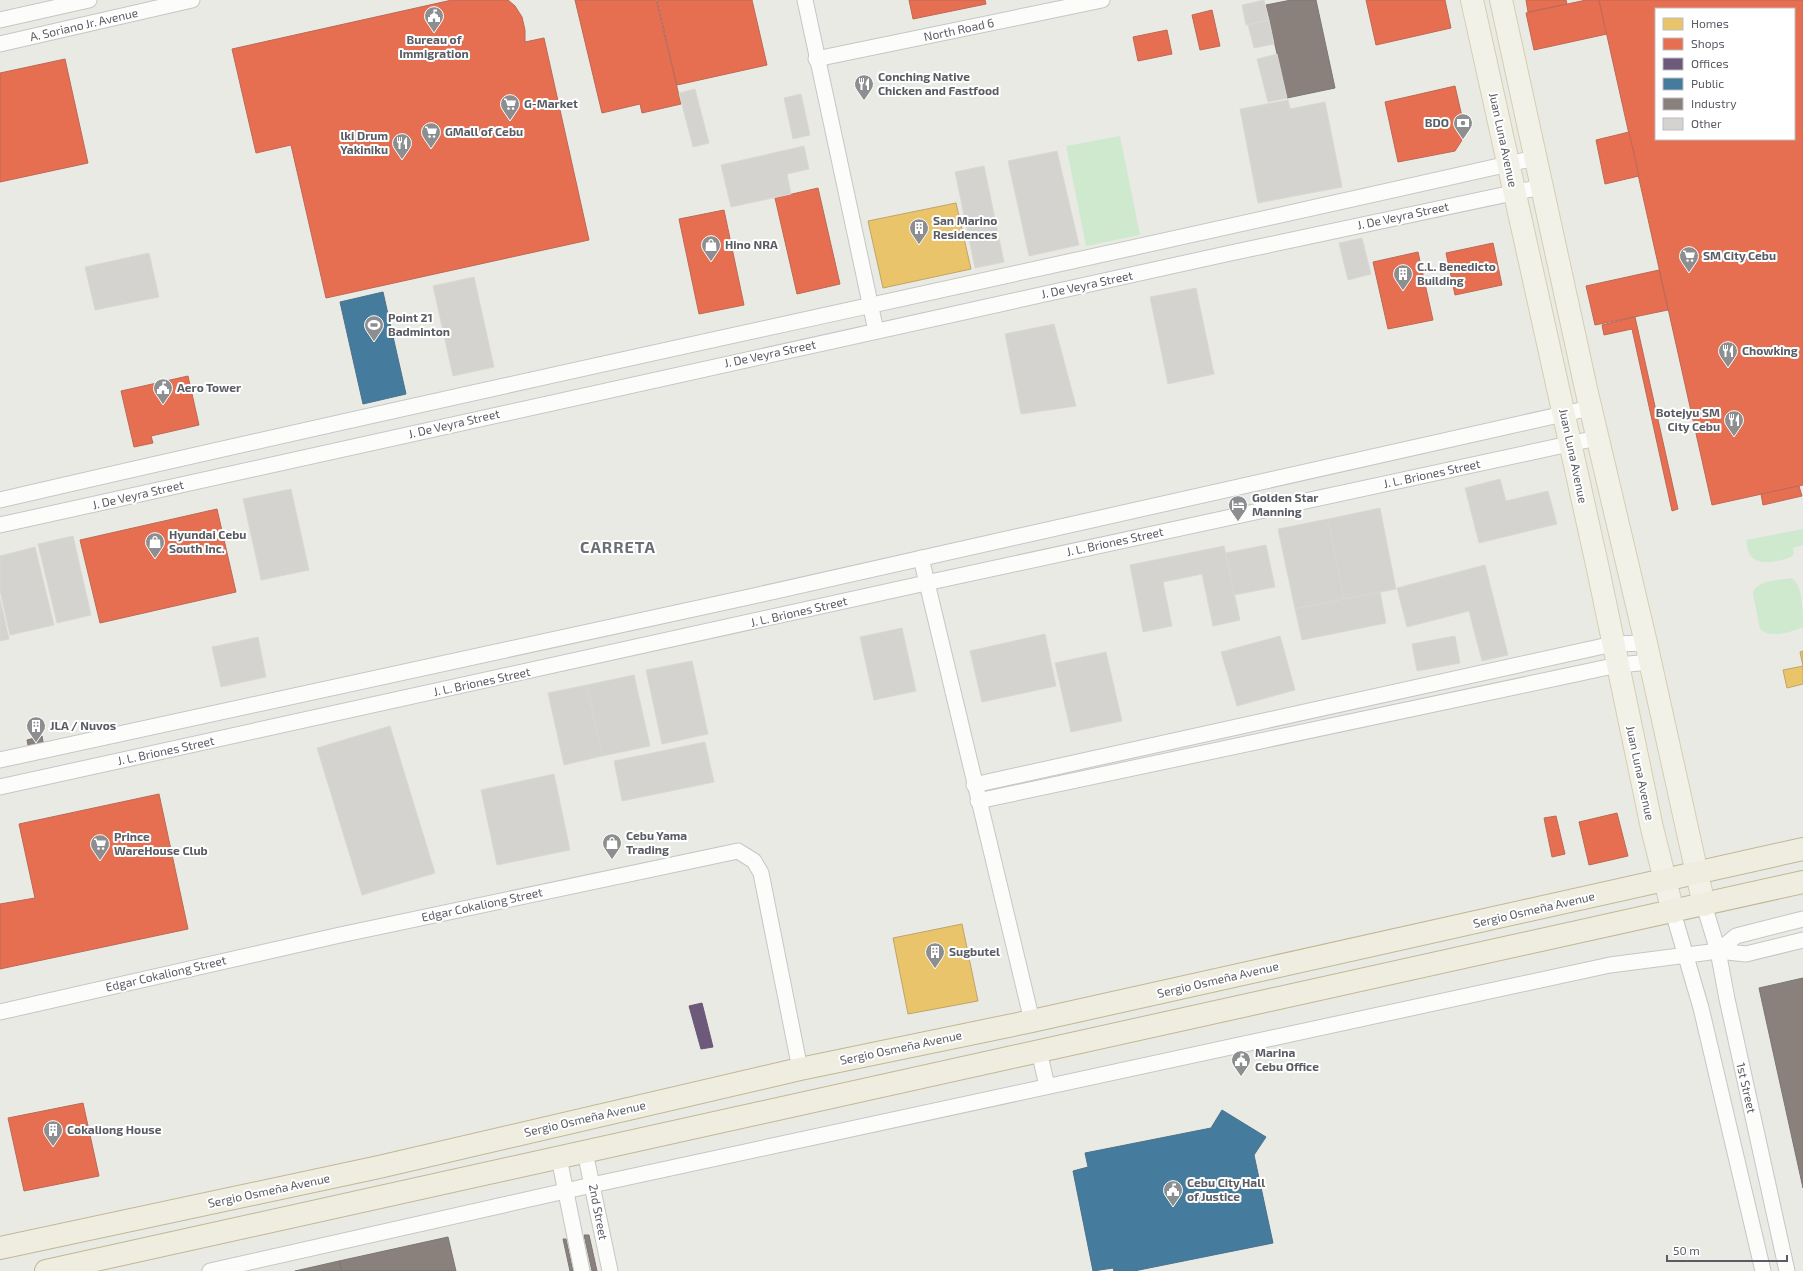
<svg xmlns="http://www.w3.org/2000/svg" width="1803" height="1271" font-family="'Exo 2',sans-serif">
	<style>
		.green { fill: #cfe9cf }
		.homes { fill: #e9c46a; stroke: #bea568 }
		.shops { fill: #e76f51; stroke: #bc6956; fill-rule: evenodd }
		.offices { fill: #6d597a; stroke: #675a73 }
		.public { fill: #457b9d; stroke: #4b728c }
		.industry { fill: #8a817c; stroke: #7b7674 }
		.building { fill: #d4d3cf; stroke: #dad8d3 }
		.lines { fill: none; stroke-linecap: round; stroke-linejoin: round }
		.street-casing { stroke: #c6c6c6; stroke-width: 17 }
		.primary-casing { stroke: #d5ceaf; stroke-width: 24 }
		.highway-casing { stroke: #c2b791; stroke-width: 24 }
		.street { stroke: #fcfcfb; stroke-width: 15 }
		.primary { stroke: #f2f1e7; stroke-width: 22 }
		.highway { stroke: #eeede0; stroke-width: 22 }
		.labels { text-anchor: middle; stroke-width: 4; stroke-linejoin: round; paint-order: stroke }
		.street-label { font-size: 12px; fill: #595c63; stroke: #fff }
		.poi-label { font-size: 12px; font-weight: bold; fill: #595c63; stroke: #fff; text-anchor: start }
		.district-label { font-size: 16px; font-weight: bold; letter-spacing: 1px; fill: #6a6e75; stroke: #fff }
	</style>
	<rect width="100%" height="100%" fill="#eaeae4"/>
	<g class="green">
		<polygon points="1120,136 1140,235 1086,246 1066,146"/>
		<path d="M1803,529V545L1793,548L1794,554L1791,557C1780,561 1756,568 1749,553C1747,549 1747,544 1746,540Z"/>
		<path d="M1792,578C1803,586 1803,611 1803,627C1792,632 1769,639 1760,629L1753,594C1755,580 1780,580 1792,578Z"/>
	</g>
	<g class="homes">
		<polygon points="956,203 971,269 883,288 868,221"/>
		<polygon points="1803,651 1803,684 1787,688 1783,670 1803,666 1800,652"/>
		<polygon points="962,924 978,1001 908,1014 893,938"/>
	</g>
	<g class="shops">
		<polygon points="452,0 508,0 515,6 522,17 525,30 525,42 544,38 589,240 326,298 291,145 256,153 232,49"/>
		<polygon points="575,0 656,0 681,104 642,113 640,104 602,113"/>
		<polygon points="657,0 752,0 767,65 677,85"/>
		<polygon points="909,0 985,0 986,4 913,19"/>
		<polygon points="1366,0 1445,0 1451,28 1376,45"/>
		<polygon points="1526,0 1566,0 1567,4 1528,12"/>
		<polygon points="1586,0 1599,0 1607,34 1534,50 1526,13"/>
		<path d="M1599,0H1803V485L1712,505ZM1656,9H1794V139H1656Z"/>
		<polygon points="1212,10 1220,46 1200,50 1192,15"/>
		<polygon points="1167,30 1172,54 1138,61 1133,37"/>
		<polygon points="65,59 88,163 0,182 0,73"/>
		<polygon points="1455,86 1466,134 1455,151 1398,162 1385,102"/>
		<polygon points="1629,132 1639,176 1605,184 1596,140"/>
		<polygon points="818,188 840,284 797,294 775,198"/>
		<polygon points="724,210 744,305 699,314 679,219"/>
		<polygon points="1493,243 1502,285 1455,295 1446,253"/>
		<polygon points="1418,252 1433,320 1388,329 1373,262"/>
		<polygon points="1659,270 1668,310 1595,325 1586,286"/>
		<polygon points="1635,317 1678,509 1672,511 1632,329 1604,335 1602,325"/>
		<polygon points="188,376 199,425 151,436 153,443 134,447 121,391"/>
		<polygon points="1799,486 1802,496 1763,505 1761,494"/>
		<polygon points="217,509 236,592 100,623 80,540"/>
		<polygon points="159,794 188,929 0,969 0,904 35,898 19,824"/>
		<polygon points="1617,813 1628,856 1589,865 1579,822"/>
		<polygon points="1556,816 1565,854 1552,857 1544,818"/>
		<polygon points="83,1103 99,1176 24,1191 8,1118"/>
	</g>
	<polygon class="offices" points="702,1003 713,1047 701,1049 689,1006"/>
	<g class="public">
		<polygon points="383,292 406,394 363,404 340,302"/>
		<polygon points="1222,1110 1266,1137 1254,1155 1273,1243 1134,1271 1114,1271 1113,1268 1093,1271 1073,1171 1088,1167 1085,1153 1211,1128"/>
	</g>
	<g class="industry">
		<polygon points="1291,0 1316,0 1335,88 1287,98 1266,5"/>
		<polygon points="42,736 44,747 29,750 27,740"/>
		<polygon points="1803,978 1803,1188 1759,988"/>
		<polygon points="584,1235 589,1235 597,1271 592,1271"/>
		<polygon points="448,1237 456,1271 342,1271 339,1261"/>
		<polygon points="563,1239 566,1239 573,1271 570,1271"/>
		<polygon points="339,1261 342,1271 295,1271"/>
	</g>
	<g class="building">
		<polygon points="1264,0 1269,20 1246,25 1242,5"/>
		<polygon points="1269,20 1274,44 1254,48 1248,25"/>
		<polygon points="1277,54 1287,98 1268,102 1257,59"/>
		<polygon points="695,89 709,143 693,147 679,93"/>
		<polygon points="801,94 810,135 793,139 784,98"/>
		<polygon points="1288,100 1290,109 1325,102 1342,187 1258,203 1240,109"/>
		<polygon points="804,146 809,169 787,174 791,194 731,207 721,165"/>
		<polygon points="1057,151 1079,245 1029,256 1008,161"/>
		<polygon points="984,166 1004,262 975,268 955,172"/>
		<polygon points="1362,238 1371,274 1348,280 1339,243"/>
		<polygon points="149,253 159,297 95,310 85,267"/>
		<polygon points="474,277 494,367 453,376 433,286"/>
		<polygon points="1196,288 1214,374 1168,384 1150,297"/>
		<polygon points="1054,324 1076,406 1021,414 1005,334"/>
		<polygon points="1500,479 1506,501 1548,491 1557,524 1479,543 1465,488"/>
		<polygon points="291,489 309,570 261,580 243,499"/>
		<polygon points="1380,508 1396,589 1344,599 1328,519"/>
		<polygon points="1328,519 1344,599 1295,609 1278,529"/>
		<polygon points="73,536 91,615 57,623 38,544"/>
		<polygon points="1266,545 1275,587 1234,595 1226,553"/>
		<polygon points="1224,546 1240,620 1213,626 1202,574 1163,582 1172,626 1143,632 1130,565"/>
		<polygon points="35,547 54,625 10,635 0,591 0,556"/>
		<polygon points="1485,565 1508,655 1482,661 1469,611 1407,627 1397,588"/>
		<polygon points="1380,592 1386,623 1302,640 1295,609"/>
		<polygon points="0,599 9,639 0,641"/>
		<polygon points="902,628 916,691 874,700 860,637"/>
		<polygon points="1045,634 1056,686 982,702 970,651"/>
		<polygon points="1280,636 1295,690 1237,706 1221,652"/>
		<polygon points="1455,636 1460,663 1417,671 1412,644"/>
		<polygon points="258,637 266,677 221,687 212,647"/>
		<polygon points="1106,652 1122,721 1071,732 1055,663"/>
		<polygon points="692,661 708,734 662,744 646,670"/>
		<polygon points="634,675 650,746 602,756 587,685"/>
		<polygon points="587,685 602,756 564,765 548,693"/>
		<polygon points="390,726 435,873 362,895 317,748"/>
		<polygon points="705,742 714,782 622,801 614,761"/>
		<polygon points="554,774 570,850 497,865 481,790"/>
	</g>
	<g class="lines">
		<g class="street-casing">
			<g id="street">
				<polyline points="805,0 876,331"/>
				<polyline points="0,20 89,0"/>
				<polyline points="0,44 192,0"/>
				<polyline points="816,59 1102,0"/>
				<path d="M0,500C511,381 1024,274 1535,158"/>
				<polyline points="0,525 1226,254 1541,187"/>
				<polyline points="921,558 1032,1021"/>
				<polyline points="0,760 749,597 1590,408"/>
				<polyline points="974,785 1613,644 1646,643"/>
				<polyline points="0,787 926,583 1597,438"/>
				<polyline points="978,801 1618,665 1650,662"/>
				<polyline points="1704,905 1718,951 1727,999 1787,1271"/>
				<polyline points="1673,912 1701,1008 1763,1271"/>
				<polyline points="1718,951 1736,936 1803,919"/>
				<polyline points="0,1012 340,935 738,851 754,861 761,873 800,1069"/>
				<polyline points="1039,1051 1047,1086"/>
				<polyline points="585,1152 610,1271"/>
				<polyline points="559,1158 582,1271"/>
				<polyline points="210,1271 592,1185 1610,965 1718,951 1746,954 1803,940"/>
			</g>
		</g>
		<g class="primary-casing">
			<g id="primary">
				<polyline points="1472,0 1598,569 1652,828 1673,912"/>
				<polyline points="1501,0 1587,393 1646,643 1704,905"/>
			</g>
		</g>
		<g class="highway-casing">
			<g id="highway">
				<polyline points="0,1248 379,1167 800,1069 1032,1021 1803,849"/>
				<polyline points="46,1271 1803,882"/>
			</g>
		</g>
		<use href="#street" class="street"/>
		<use href="#primary" class="primary"/>
		<use href="#highway" class="highway"/>
	</g>
	<defs>
		<g id="civic-pin" transform="scale(1)"><path d="M0 17L-7.5 6A9.5 9.5 0 1 1 7.5 6Z" fill="#8c8e90" stroke="#fff"/><path d="M-.6-6.5H3V-4.5H.6V-3L4-1V1h2V6H-6V1h2V-1L-.6-3ZM-1.2 2.5V6h2.4V2.5Z" fill="#fff"/></g>
		<g id="restaurant-pin" transform="scale(1)"><path d="M0 17L-7.5 6A9.5 9.5 0 1 1 7.5 6Z" fill="#8c8e90" stroke="#fff"/><path d="M-5-6h1v4h1v-4h1v4h1v-4h1v5L-1.5 .5V6h-2V.5L-5-1ZM5-6V6H3V1.5H1.5Q1.5-4 5-6Z" fill="#fff"/></g>
		<g id="supermarket-pin" transform="scale(1)"><path d="M0 17L-7.5 6A9.5 9.5 0 1 1 7.5 6Z" fill="#8c8e90" stroke="#fff"/><path d="M-6-5.5h2.5l.6 2H6L4.5 2H-2.5L-4.4-4H-6ZM-1.5 3.2a1.3 1.3 0 1 0 .1 0ZM3 3.2a1.3 1.3 0 1 0 .1 0Z" fill="#fff"/></g>
		<g id="bank-pin" transform="scale(1)"><path d="M0 17L-7.5 6A9.5 9.5 0 1 1 7.5 6Z" fill="#8c8e90" stroke="#fff"/><path d="M-6-4H6V4H-6ZM0-2.3a2.3 2.3 0 1 0 0 4.6a2.3 2.3 0 1 0 0-4.6Z" fill="#fff"/></g>
		<g id="building-pin" transform="scale(1)"><path d="M0 17L-7.5 6A9.5 9.5 0 1 1 7.5 6Z" fill="#8c8e90" stroke="#fff"/><path d="M-4-6H4V6H1V3H-1V6H-4ZM-2.5-4.3h1.7v1.8h-1.7ZM.8-4.3h1.7v1.8H.8ZM-2.5-1h1.7V.8h-1.7ZM.8-1h1.7V.8H.8Z" fill="#fff"/></g>
		<g id="shop-pin" transform="scale(1)"><path d="M0 17L-7.5 6A9.5 9.5 0 1 1 7.5 6Z" fill="#8c8e90" stroke="#fff"/><path d="M-5-2.5h2.3a2.7 3.5 0 0 1 5.4 0H5L5.5 6h-11ZM-1.5-2.5h3a1.5 2.3 0 0 0-3 0Z" fill="#fff"/></g>
		<g id="stadium-pin" transform="scale(1)"><path d="M0 17L-7.5 6A9.5 9.5 0 1 1 7.5 6Z" fill="#8c8e90" stroke="#fff"/><path d="M0-5a6.5 5 0 1 0 0 10a6.5 5 0 1 0 0-10ZM-3.5-1.8h7v3.6h-7Z" fill="#fff"/></g>
		<g id="hotel-pin" transform="scale(1)"><path d="M0 17L-7.5 6A9.5 9.5 0 1 1 7.5 6Z" fill="#8c8e90" stroke="#fff"/><path d="M-6-4.5h1.5V1H6V5H4.5V3h-9V5H-6ZM-4 0a1.8 1.8 0 1 1 3.6 0ZM.5 0V-2.5h3Q6-2.5 6 0Z" fill="#fff"/></g>
	</defs>
	<g fill-rule="evenodd">
		<use href="#civic-pin" x="434" y="16"/>
		<use href="#restaurant-pin" x="864" y="84"/>
		<use href="#supermarket-pin" x="510" y="104"/>
		<use href="#bank-pin" x="1463" y="123"/>
		<use href="#supermarket-pin" x="431" y="132"/>
		<use href="#restaurant-pin" x="402" y="143"/>
		<use href="#building-pin" x="919" y="228"/>
		<use href="#shop-pin" x="711" y="245"/>
		<use href="#supermarket-pin" x="1689" y="256"/>
		<use href="#building-pin" x="1403" y="274"/>
		<use href="#stadium-pin" x="374" y="325"/>
		<use href="#restaurant-pin" x="1728" y="351"/>
		<use href="#civic-pin" x="163" y="388"/>
		<use href="#restaurant-pin" x="1734" y="420"/>
		<use href="#hotel-pin" x="1238" y="505"/>
		<use href="#shop-pin" x="155" y="542"/>
		<use href="#building-pin" x="36" y="726"/>
		<use href="#shop-pin" x="612" y="843"/>
		<use href="#supermarket-pin" x="100" y="844"/>
		<use href="#building-pin" x="935" y="952"/>
		<use href="#civic-pin" x="1241" y="1060"/>
		<use href="#building-pin" x="53" y="1130"/>
		<use href="#civic-pin" x="1173" y="1190"/>
	</g>
	<g class="labels">
		<g class="street-label">
			<text transform="translate(84 25) rotate(-13)" y="4">A. Soriano Jr. Avenue</text>
			<text transform="translate(959 30) rotate(-12)" y="4">North Road 6</text>
			<text transform="translate(1503 140) rotate(78)" y="4">Juan Luna Avenue</text>
			<text transform="translate(1403 216) rotate(-12)" y="4">J. De Veyra Street</text>
			<text transform="translate(1087 285) rotate(-12)" y="4">J. De Veyra Street</text>
			<text transform="translate(770 354) rotate(-12)" y="4">J. De Veyra Street</text>
			<text transform="translate(454 424) rotate(-13)" y="4">J. De Veyra Street</text>
			<text transform="translate(1573 456) rotate(78)" y="4">Juan Luna Avenue</text>
			<text transform="translate(1432 474) rotate(-12)" y="4">J. L. Briones Street</text>
			<text transform="translate(138 495) rotate(-13)" y="4">J. De Veyra Street</text>
			<text transform="translate(1115 542) rotate(-12)" y="4">J. L. Briones Street</text>
			<text transform="translate(799 612) rotate(-13)" y="4">J. L. Briones Street</text>
			<text transform="translate(482 682) rotate(-12)" y="4">J. L. Briones Street</text>
			<text transform="translate(166 751) rotate(-12)" y="4">J. L. Briones Street</text>
			<text transform="translate(1640 773) rotate(78)" y="4">Juan Luna Avenue</text>
			<text transform="translate(482 905) rotate(-12)" y="4">Edgar Cokaliong Street</text>
			<text transform="translate(1534 910) rotate(-13)" y="4">Sergio Osmeña Avenue</text>
			<text transform="translate(166 974) rotate(-13)" y="4">Edgar Cokaliong Street</text>
			<text transform="translate(1218 980) rotate(-13)" y="4">Sergio Osmeña Avenue</text>
			<text transform="translate(901 1048) rotate(-12)" y="4">Sergio Osmeña Avenue</text>
			<text transform="translate(1746 1088) rotate(77)" y="4">1st Street</text>
			<text transform="translate(585 1119) rotate(-13)" y="4">Sergio Osmeña Avenue</text>
			<text transform="translate(269 1191) rotate(-12)" y="4">Sergio Osmeña Avenue</text>
			<text transform="translate(598 1212) rotate(79)" y="4">2nd Street</text>
		</g>
		<g class="poi-label">
			<text x="434" y="44" text-anchor="middle">Bureau of<tspan x="434" dy="14">Immigration</tspan></text>
			<text x="878" y="81">Conching Native<tspan x="878" dy="14">Chicken and Fastfood</tspan></text>
			<text x="524" y="108">G-Market</text>
			<text x="1449" y="127" text-anchor="end">BDO</text>
			<text x="445" y="136">GMall of Cebu</text>
			<text x="388" y="140" text-anchor="end">lki Drum<tspan x="388" dy="14">Yakiniku</tspan></text>
			<text x="933" y="225">San Marino<tspan x="933" dy="14">Residences</tspan></text>
			<text x="725" y="249">Hino NRA</text>
			<text x="1703" y="260">SM City Cebu</text>
			<text x="1417" y="271">C.L. Benedicto<tspan x="1417" dy="14">Building</tspan></text>
			<text x="388" y="322">Point 21<tspan x="388" dy="14">Badminton</tspan></text>
			<text x="1742" y="355">Chowking</text>
			<text x="177" y="392">Aero Tower</text>
			<text x="1720" y="417" text-anchor="end">Botejyu SM<tspan x="1720" dy="14">City Cebu</tspan></text>
			<text x="1252" y="502">Golden Star<tspan x="1252" dy="14">Manning</tspan></text>
			<text x="169" y="539">Hyundai Cebu<tspan x="169" dy="14">South Inc.</tspan></text>
			<text x="50" y="730">JLA / Nuvos</text>
			<text x="626" y="840">Cebu Yama<tspan x="626" dy="14">Trading</tspan></text>
			<text x="114" y="841">Prince<tspan x="114" dy="14">WareHouse Club</tspan></text>
			<text x="949" y="956">Sugbutel</text>
			<text x="1255" y="1057">Marina<tspan x="1255" dy="14">Cebu Office</tspan></text>
			<text x="67" y="1134">Cokaliong House</text>
			<text x="1187" y="1187">Cebu City Hall<tspan x="1187" dy="14">of Justice</tspan></text>
		</g>
		<g class="district-label">
			<text x="618" y="553">CARRETA</text>
		</g>
	</g>
	<rect x="1655" y="8" width="140" height="132" fill="#ffffff" stroke="#bdbec1"/>
	<rect x="1663" y="18" width="20" height="12" fill="#e9c46a" stroke="#bdbec1"/>
	<text x="1691" y="28" font-size="12" fill="#595c63">Homes</text>
	<rect x="1663" y="38" width="20" height="12" fill="#e76f51" stroke="#bdbec1"/>
	<text x="1691" y="48" font-size="12" fill="#595c63">Shops</text>
	<rect x="1663" y="58" width="20" height="12" fill="#6d597a" stroke="#bdbec1"/>
	<text x="1691" y="68" font-size="12" fill="#595c63">Offices</text>
	<rect x="1663" y="78" width="20" height="12" fill="#457b9d" stroke="#bdbec1"/>
	<text x="1691" y="88" font-size="12" fill="#595c63">Public</text>
	<rect x="1663" y="98" width="20" height="12" fill="#8a817c" stroke="#bdbec1"/>
	<text x="1691" y="108" font-size="12" fill="#595c63">Industry</text>
	<rect x="1663" y="118" width="20" height="12" fill="#d4d3cf" stroke="#bdbec1"/>
	<text x="1691" y="128" font-size="12" fill="#595c63">Other</text>
	<path d="M1667 1255v6h120v-6" fill="none" stroke="#595c63" stroke-width="2"/>
	<text x="1673" y="1255" font-size="12" fill="#595c63" stroke="#ffffff" stroke-width="3" paint-order="stroke">50 m</text>
</svg>
